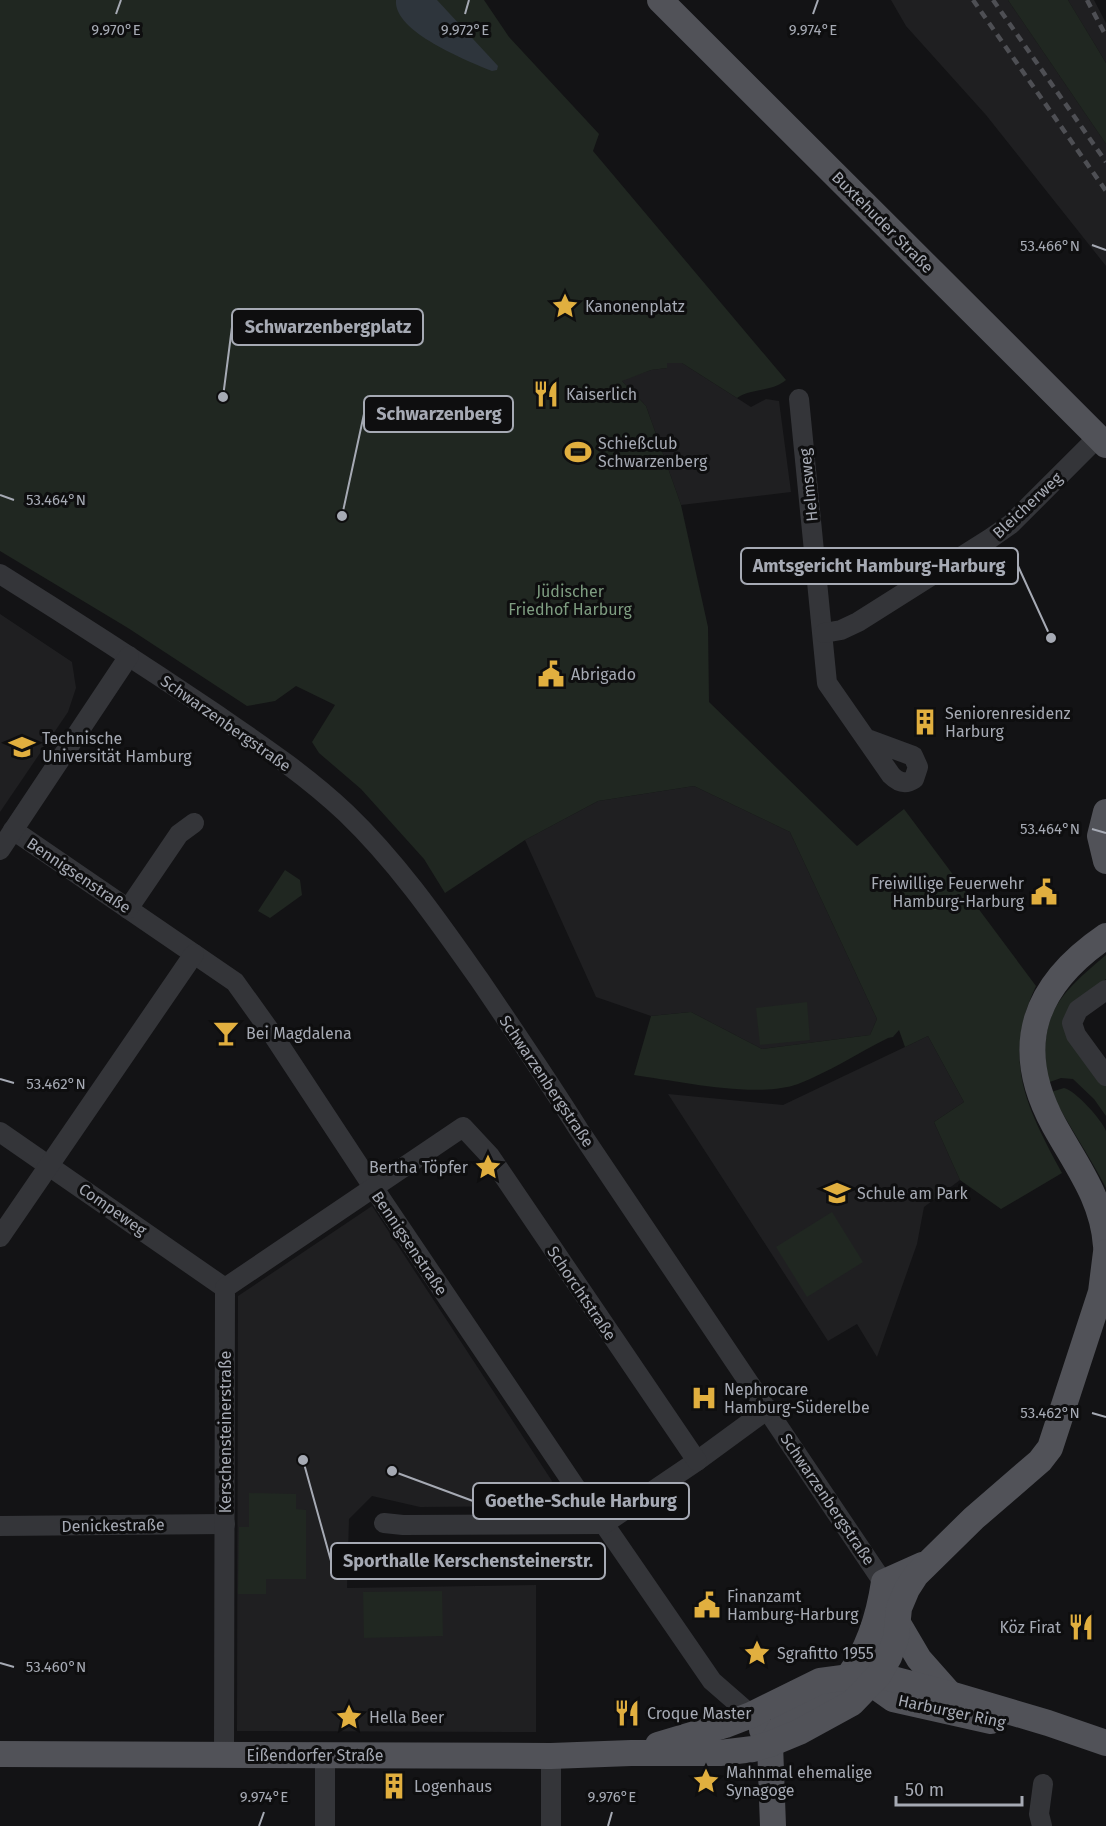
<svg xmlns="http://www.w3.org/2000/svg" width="1106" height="1826" font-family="'Fira Sans',sans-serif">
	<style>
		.built { fill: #1f1f21 }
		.green { fill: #202721 }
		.water { fill: #2e353c }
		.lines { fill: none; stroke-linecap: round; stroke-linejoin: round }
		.minor { stroke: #343539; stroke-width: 20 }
		.major { stroke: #515258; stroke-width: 26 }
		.rail { stroke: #4e4f54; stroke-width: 4.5; stroke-dasharray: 8 6; stroke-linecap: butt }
		.ticks { fill: none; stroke: #a6aab4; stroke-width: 2 }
		.labels { text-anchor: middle; stroke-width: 6; stroke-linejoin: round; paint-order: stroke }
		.street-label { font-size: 16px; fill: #a6aab4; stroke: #0e0e0f }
		.poi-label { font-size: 16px; fill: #a6aab4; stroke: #0e0e0f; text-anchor: start }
		.park-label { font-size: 16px; fill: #7e9d81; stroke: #0e0e0f }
		.ticks-label { font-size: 15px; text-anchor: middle; fill: #a6aab4; stroke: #0e0e0f; stroke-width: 6; stroke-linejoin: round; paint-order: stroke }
		.leader { fill: none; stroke: #a6aab4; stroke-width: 2 }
		.callout-dot { fill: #a6aab4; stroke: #0e0e0f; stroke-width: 2 }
		.callout { fill: #0e0e0f; stroke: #a6aab4; stroke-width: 2 }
		.callout-label { font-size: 18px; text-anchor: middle; font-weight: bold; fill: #a6aab4 }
	</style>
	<rect width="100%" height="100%" fill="#131315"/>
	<g class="built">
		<polygon points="891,0 1008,0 1106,144 1106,266 986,115 906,26"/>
		<polygon points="1068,0 1094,0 1106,23 1106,63"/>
		<polygon points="667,363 682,363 751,407 766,399 779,401 791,492 681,505 646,406 621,380 651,370 667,368"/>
		<polygon points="0,614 72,662 76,688 68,712 0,812"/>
		<polygon points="694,786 790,832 877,1019 870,1035 762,1049 691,1012 651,1016 596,997 525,840 598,801"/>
		<polygon points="928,1036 964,1102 934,1122 960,1180 924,1207 917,1244 877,1357 857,1324 828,1341 668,1094 783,1105"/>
		<polygon points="372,1206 552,1481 546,1497 536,1506 420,1507 372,1496 349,1519 347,1588 536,1585 536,1732 237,1731 238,1296"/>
	</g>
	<g class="green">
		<path d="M0,0H484L509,37L599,134L593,151L786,380C772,392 752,388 737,398L682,363H667V368L651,370L622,381L646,406L681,505L708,627L709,702L857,846L904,809L1036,986C1001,1060 1027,1108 1062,1173L1001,1209L960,1180L934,1122L964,1102L928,1036L905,1047L899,1030L893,1037L888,1038C858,1053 829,1072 798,1084C756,1099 679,1081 634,1075L651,1016L691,1012L762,1049L870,1035L877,1019L790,832L694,786L598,801L525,840L445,893L424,859L361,789L319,753L312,742L335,705L296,686L275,701L247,706L128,628L0,551Z"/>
		<polygon points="1008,0 1068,0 1106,63 1106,144"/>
		<polygon points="285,870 300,880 302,895 270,918 258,911"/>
		<path d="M1106,955V979L1072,1006L1106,1084V1116L1094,1099L1073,1079L1061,1078L1047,1083C1039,1015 1056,997 1106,955Z"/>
		<polygon points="807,1002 810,1040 760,1045 756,1008"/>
		<path d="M1064,1088C1075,1090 1102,1120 1106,1131C1106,1139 1106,1177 1106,1188C1089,1155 1068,1125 1051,1092Z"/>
		<polygon points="832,1212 863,1262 807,1297 776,1247"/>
		<polygon points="249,1493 296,1494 296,1509 306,1510 306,1579 266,1579 266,1594 238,1594 239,1527 249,1527"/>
		<polygon points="442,1591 443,1636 364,1638 363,1592"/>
	</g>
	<path class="water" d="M396,0H437L498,66L497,70L492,71C468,61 393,32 396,0Z"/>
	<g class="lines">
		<g class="minor">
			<path d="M799,399L827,683L891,775C898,782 905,785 914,779L918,767L913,756L867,739"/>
			<path d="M0,574C72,619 143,665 213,712C258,743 306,775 346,813C398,863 438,921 479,979C513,1029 547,1079 579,1130L891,1594"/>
			<polyline points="824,633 841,630 858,622 991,538 1011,524 1098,437"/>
			<polyline points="13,830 235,982 273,1035 373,1187 580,1494 604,1524 712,1681 751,1715"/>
			<polyline points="0,850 129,656"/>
			<polyline points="128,909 179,834 194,823"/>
			<polyline points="1106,990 1078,1010 1072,1023 1076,1035 1106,1076"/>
			<polyline points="0,1132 225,1288"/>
			<polyline points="0,1237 194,954"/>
			<polyline points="384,1523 403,1525 604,1524 697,1461 768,1409"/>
			<polyline points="0,1526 225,1524"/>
			<polyline points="224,1755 225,1288 463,1127 490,1156 697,1461"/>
			<polyline points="325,1826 325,1755"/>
			<polyline points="551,1826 551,1756"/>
			<polyline points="1042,1826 1039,1814 1043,1784"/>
		</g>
		<g class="major">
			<polyline points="660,0 1106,445"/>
			<polyline points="1106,812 1100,836 1106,861"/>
			<path d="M1106,936C1034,985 1011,1046 1054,1125C1076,1165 1103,1199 1106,1246"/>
			<polyline points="899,1625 919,1659 950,1694"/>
			<polyline points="864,1673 872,1684 893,1699 991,1721"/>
			<polyline points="762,1730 770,1744 773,1826"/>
			<path d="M771,1744L784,1722L848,1677C869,1649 879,1616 884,1582L922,1565"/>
			<polyline points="658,1745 725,1725 751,1715 820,1681 865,1675 889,1678 950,1694 1048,1723 1106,1743"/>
			<polyline points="0,1754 551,1756 631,1753 720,1753 753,1749 770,1744 799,1732 852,1703 878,1676 889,1657 896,1638 899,1608 907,1589 916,1575 974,1518 1040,1461 1050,1448 1101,1292 1106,1252"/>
		</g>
		<g class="rail">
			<polyline points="973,0 1106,191"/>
			<polyline points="993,0 1106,162"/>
			<polyline points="1087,0 1106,36"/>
		</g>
	</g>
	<path class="ticks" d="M116,14L121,0M465,14L469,0M813,14L818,0M1092,245L1106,250M0,495L14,500M1092,829L1106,833M0,1079L14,1083M1092,1413L1106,1417M0,1663L14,1667M259,1826L264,1812M608,1826L612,1812"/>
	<defs>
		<g id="sight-bare" transform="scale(2.07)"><path d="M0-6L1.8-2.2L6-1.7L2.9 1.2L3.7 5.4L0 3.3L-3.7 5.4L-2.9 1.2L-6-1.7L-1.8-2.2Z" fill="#e1af3f" stroke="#0e0e0f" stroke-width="2.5" paint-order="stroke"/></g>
		<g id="restaurant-bare" transform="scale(2.07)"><path d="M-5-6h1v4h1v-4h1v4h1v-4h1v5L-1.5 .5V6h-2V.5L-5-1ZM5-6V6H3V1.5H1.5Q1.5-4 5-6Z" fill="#e1af3f" stroke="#0e0e0f" stroke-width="2.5" paint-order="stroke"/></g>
		<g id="stadium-bare" transform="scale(2.07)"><path d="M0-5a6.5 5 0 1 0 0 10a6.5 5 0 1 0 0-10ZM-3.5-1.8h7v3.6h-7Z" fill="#e1af3f" stroke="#0e0e0f" stroke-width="2.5" paint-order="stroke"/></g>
		<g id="civic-bare" transform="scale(2.07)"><path d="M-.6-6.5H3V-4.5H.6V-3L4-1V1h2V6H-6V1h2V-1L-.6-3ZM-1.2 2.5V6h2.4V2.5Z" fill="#e1af3f" stroke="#0e0e0f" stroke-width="2.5" paint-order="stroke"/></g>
		<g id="building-bare" transform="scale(2.07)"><path d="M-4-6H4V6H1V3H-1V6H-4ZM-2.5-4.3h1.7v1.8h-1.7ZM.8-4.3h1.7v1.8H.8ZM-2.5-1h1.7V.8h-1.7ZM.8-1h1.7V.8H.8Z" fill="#e1af3f" stroke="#0e0e0f" stroke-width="2.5" paint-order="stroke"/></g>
		<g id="university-bare" transform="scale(2.07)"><path d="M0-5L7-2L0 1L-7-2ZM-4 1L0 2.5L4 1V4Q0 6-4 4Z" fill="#e1af3f" stroke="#0e0e0f" stroke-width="2.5" paint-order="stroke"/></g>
		<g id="bar-bare" transform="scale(2.07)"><path d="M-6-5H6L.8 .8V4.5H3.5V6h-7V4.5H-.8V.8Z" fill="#e1af3f" stroke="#0e0e0f" stroke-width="2.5" paint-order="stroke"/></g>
		<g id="school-bare" transform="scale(2.07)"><path d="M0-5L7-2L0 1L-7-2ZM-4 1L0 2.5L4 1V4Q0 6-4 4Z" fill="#e1af3f" stroke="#0e0e0f" stroke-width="2.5" paint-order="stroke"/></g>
		<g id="hospital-bare" transform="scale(2.07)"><path d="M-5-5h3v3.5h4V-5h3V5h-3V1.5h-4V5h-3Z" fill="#e1af3f" stroke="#0e0e0f" stroke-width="2.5" paint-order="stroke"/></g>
	</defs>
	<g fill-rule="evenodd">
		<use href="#sight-bare" x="565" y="306"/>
		<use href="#restaurant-bare" x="546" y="394"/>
		<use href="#stadium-bare" x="578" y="452"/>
		<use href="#civic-bare" x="551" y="674"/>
		<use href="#building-bare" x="925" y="722"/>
		<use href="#university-bare" x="22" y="747"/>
		<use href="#civic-bare" x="1044" y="892"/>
		<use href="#bar-bare" x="226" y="1033"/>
		<use href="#sight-bare" x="488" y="1167"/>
		<use href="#school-bare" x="837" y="1193"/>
		<use href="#hospital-bare" x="704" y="1398"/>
		<use href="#civic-bare" x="707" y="1605"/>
		<use href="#restaurant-bare" x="1081" y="1627"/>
		<use href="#sight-bare" x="757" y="1653"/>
		<use href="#restaurant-bare" x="627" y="1713"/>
		<use href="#sight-bare" x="349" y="1717"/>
		<use href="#sight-bare" x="706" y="1781"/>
		<use href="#building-bare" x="394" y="1786"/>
	</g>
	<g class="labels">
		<g class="street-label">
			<text transform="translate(883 222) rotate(45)" y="6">Buxtehuder Straße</text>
			<text transform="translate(808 485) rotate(-96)" y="6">Helmsweg</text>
			<text transform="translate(1027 505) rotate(-43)" y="6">Bleicherweg</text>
			<text transform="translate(226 723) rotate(35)" y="6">Schwarzenbergstraße</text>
			<text transform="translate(79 875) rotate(34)" y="6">Bennigsenstraße</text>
			<text transform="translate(547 1081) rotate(56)" y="6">Schwarzenbergstraße</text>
			<text transform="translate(113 1209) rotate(35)" y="6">Compeweg</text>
			<text transform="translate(410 1243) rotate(56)" y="6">Bennigsenstraße</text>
			<text transform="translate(582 1293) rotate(56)" y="6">Schorchtstraße</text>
			<text transform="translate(225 1432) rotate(-90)" y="6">Kerschensteinerstraße</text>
			<text transform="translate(828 1499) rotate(56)" y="6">Schwarzenbergstraße</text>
			<text transform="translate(113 1525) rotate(-1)" y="6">Denickestraße</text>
			<text transform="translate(952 1711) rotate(12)" y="6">Harburger Ring</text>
			<text x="315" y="1761">Eißendorfer Straße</text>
		</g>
		<g class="poi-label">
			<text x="585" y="312">Kanonenplatz</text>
			<text x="566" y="400">Kaiserlich</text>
			<text x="598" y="449">Schießclub<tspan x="598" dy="18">Schwarzenberg</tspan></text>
			<text x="571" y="680">Abrigado</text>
			<text x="945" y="719">Seniorenresidenz<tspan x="945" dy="18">Harburg</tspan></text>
			<text x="42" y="744">Technische<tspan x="42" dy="18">Universität Hamburg</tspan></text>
			<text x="1024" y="889" text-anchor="end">Freiwillige Feuerwehr<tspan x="1024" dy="18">Hamburg-Harburg</tspan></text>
			<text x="246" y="1039">Bei Magdalena</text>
			<text x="468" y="1173" text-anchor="end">Bertha Töpfer</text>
			<text x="857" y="1199">Schule am Park</text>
			<text x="724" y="1395">Nephrocare<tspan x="724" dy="18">Hamburg-Süderelbe</tspan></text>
			<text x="727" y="1602">Finanzamt<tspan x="727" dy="18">Hamburg-Harburg</tspan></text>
			<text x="1061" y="1633" text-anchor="end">Köz Firat</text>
			<text x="777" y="1659">Sgrafitto 1955</text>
			<text x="647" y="1719">Croque Master</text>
			<text x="369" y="1723">Hella Beer</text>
			<text x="726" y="1778">Mahnmal ehemalige<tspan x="726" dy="18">Synagoge</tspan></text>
			<text x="414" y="1792">Logenhaus</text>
		</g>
		<g class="park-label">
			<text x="570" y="597">Jüdischer<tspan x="570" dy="18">Friedhof Harburg</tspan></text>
		</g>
	</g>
	<g class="ticks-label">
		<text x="116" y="35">9.970°E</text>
		<text x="465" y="35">9.972°E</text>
		<text x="813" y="35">9.974°E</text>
		<text x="1050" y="251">53.466°N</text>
		<text x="56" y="505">53.464°N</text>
		<text x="1050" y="834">53.464°N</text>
		<text x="56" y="1089">53.462°N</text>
		<text x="1050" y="1418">53.462°N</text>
		<text x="56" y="1672">53.460°N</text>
		<text x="264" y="1802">9.974°E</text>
		<text x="612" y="1802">9.976°E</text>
	</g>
	<path class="leader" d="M223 397L232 327M342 516L364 414M1051 638L1018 566M392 1471L473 1501M303 1460L331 1561"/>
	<g class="callout-dot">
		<circle cx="223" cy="397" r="6"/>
		<circle cx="342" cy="516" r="6"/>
		<circle cx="1051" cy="638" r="6"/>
		<circle cx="392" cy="1471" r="6"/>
		<circle cx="303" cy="1460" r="6"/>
	</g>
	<g class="callout">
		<rect x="232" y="309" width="191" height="36" rx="6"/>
		<rect x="364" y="396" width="149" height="36" rx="6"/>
		<rect x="741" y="548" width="277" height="36" rx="6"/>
		<rect x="473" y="1483" width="216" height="36" rx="6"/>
		<rect x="331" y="1543" width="274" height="36" rx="6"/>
	</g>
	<g class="callout-label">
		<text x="328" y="333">Schwarzenbergplatz</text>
		<text x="439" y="420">Schwarzenberg</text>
		<text x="879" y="572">Amtsgericht Hamburg-Harburg</text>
		<text x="581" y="1507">Goethe-Schule Harburg</text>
		<text x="468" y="1567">Sporthalle Kerschensteinerstr.</text>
	</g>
	<path d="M896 1796v9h126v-9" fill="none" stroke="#a6aab4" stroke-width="3"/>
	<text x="905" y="1796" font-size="18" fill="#a6aab4" stroke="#0e0e0f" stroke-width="4.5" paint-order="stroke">50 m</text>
</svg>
